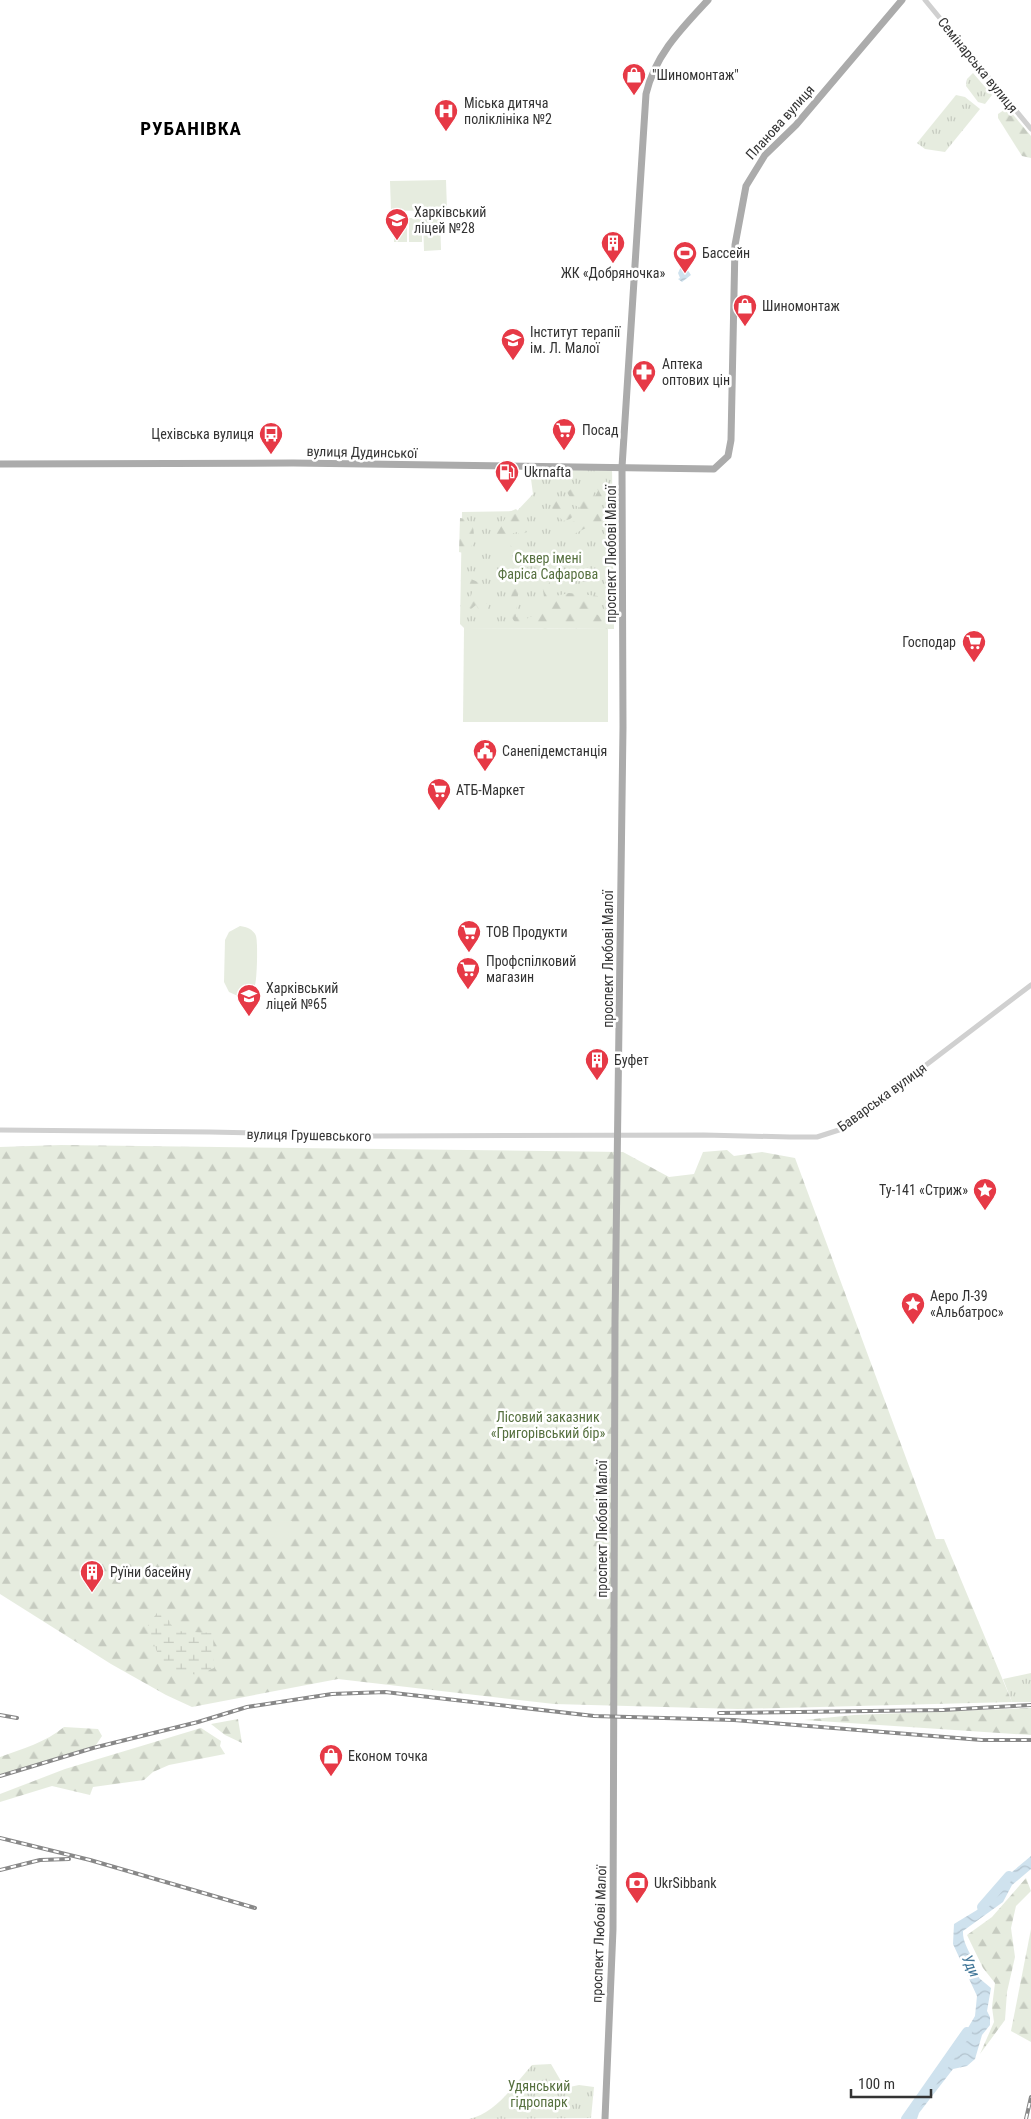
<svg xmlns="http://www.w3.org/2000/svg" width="1031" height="2119" font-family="'Roboto Condensed',sans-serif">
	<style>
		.grass { fill: url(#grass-tufts) }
		.forest { fill: url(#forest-firs) }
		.wetland { fill: url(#wetland-marsh) }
		.pitch { fill: #e6ecdf }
		.water { fill: url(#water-waves) }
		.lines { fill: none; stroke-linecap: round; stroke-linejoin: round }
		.river { stroke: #cfe2ee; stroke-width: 10 }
		.tertiary { stroke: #d0d0d0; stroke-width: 5 }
		.primary { stroke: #ababab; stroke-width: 7 }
		.rail-casing { stroke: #888; stroke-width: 4 }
		.rail { stroke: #fff; stroke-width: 2; stroke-dasharray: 5.5; stroke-linecap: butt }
		.labels { text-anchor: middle; stroke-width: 5; stroke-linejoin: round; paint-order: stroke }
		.street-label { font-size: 14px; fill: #333; stroke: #fff }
		.poi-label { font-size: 14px; fill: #333; stroke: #fff; text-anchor: start }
		.park-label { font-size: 14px; fill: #56703f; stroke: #fff }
		.water-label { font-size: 15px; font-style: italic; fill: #3f7597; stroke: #fff }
		.district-label { font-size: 19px; font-weight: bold; letter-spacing: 1px; fill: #000; stroke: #fff }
	</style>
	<defs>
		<pattern id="grass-tufts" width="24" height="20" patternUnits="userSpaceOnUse" patternTransform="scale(1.25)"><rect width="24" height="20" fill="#e6ecdf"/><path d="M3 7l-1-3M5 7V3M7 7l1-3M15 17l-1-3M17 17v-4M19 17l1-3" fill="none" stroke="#c6cbc0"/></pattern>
		<pattern id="forest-firs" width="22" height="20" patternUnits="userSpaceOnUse" patternTransform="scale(1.25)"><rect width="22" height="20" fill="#e6ecdf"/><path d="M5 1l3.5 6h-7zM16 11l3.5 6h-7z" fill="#c6cbc0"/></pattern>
		<pattern id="wetland-marsh" width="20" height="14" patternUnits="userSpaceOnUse" patternTransform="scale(1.25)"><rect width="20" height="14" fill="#e6ecdf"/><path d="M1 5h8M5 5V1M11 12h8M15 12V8" fill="none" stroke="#c6cbc0"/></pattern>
		<pattern id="water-waves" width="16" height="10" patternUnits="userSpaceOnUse" patternTransform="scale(1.25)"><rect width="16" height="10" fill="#cfe2ee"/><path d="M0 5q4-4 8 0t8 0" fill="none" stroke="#b2c2cd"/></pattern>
	</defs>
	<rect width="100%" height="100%" fill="#fff"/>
	<g class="grass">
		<polygon points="973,73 992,95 985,104 978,102 966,86 967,79"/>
		<polygon points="956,95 965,97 980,109 945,152 925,149 917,143"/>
		<polygon points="542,465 612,467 614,629 464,628 460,624 462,512 517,511 533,494 531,479"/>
		<polygon points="1031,1673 1031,1702 1012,1702 1003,1679"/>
		<path d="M551,2064L565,2088L579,2085L594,2087L591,2118L469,2119C496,2113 514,2085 532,2065Z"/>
	</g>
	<g class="forest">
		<polygon points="1004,110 1010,111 1031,136 1031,158 1022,156 998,118 998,114"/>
		<path d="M604,477C612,489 604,503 594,511H589L597,514L602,510L606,511C607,519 611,524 605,530L588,527L572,535L564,527C571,521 579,521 584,514L579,507L574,505L567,492L578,484L592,487L594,498L598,491L596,483Z"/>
		<polygon points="561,498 577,513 570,519 563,521 551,507 552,501"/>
		<polygon points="516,509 523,516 520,521 527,532 520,535 517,532 509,535 512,539 510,545 512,547 501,550 491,544 494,529 499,529 509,512"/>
		<path d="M460,518C479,519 475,543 468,554L459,552Z"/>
		<path d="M604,546L607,547C607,554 606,559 600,563L591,559Z"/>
		<path d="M544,566L550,582L546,587L551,597L569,593L598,596V609L595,613L604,619C597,631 570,623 558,627L554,624L545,629L526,622H515C506,612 512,596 513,584L510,581L514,578L525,580L518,595L516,617L520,615L526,619L538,613L544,597L540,569Z"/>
		<polygon points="588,567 599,572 599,577 586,582 576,580 575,576"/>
		<path d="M471,579L480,583C480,593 479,600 489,605L487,610L480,612L476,605L471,609L467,607L473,590L469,586Z"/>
		<polygon points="61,1145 623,1152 669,1177 694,1174 703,1152 727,1150 734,1156 762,1152 795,1158 936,1539 944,1539 1012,1702 738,1709 554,1704 338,1679 192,1707 166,1695 111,1664 0,1594 0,1147"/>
		<polygon points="1031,1708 1031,1735 804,1720 854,1715"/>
		<polygon points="238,1719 242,1743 225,1735 211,1724"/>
		<path d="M64,1727L98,1729L102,1736L96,1745L0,1776V1757C22,1749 46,1742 64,1727Z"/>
		<polygon points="201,1728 221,1741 220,1746 225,1754 169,1765 153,1772 144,1780 93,1787 90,1795 52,1786 0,1802 0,1794 65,1769"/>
		<polygon points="1026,1878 1031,1891 1016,1906 1011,1928 1015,1957 1007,1992 1005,2020 980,2054 994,2022 992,2007 995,1983 983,1968 967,1935 992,1917"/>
		<polygon points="1031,1929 1031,2042 1011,2031"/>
	</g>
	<polygon class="wetland" points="161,1607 175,1631 213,1633 214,1668 198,1675 164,1669 147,1627"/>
	<g class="pitch">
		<polygon points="446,180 447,210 391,211 390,181"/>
		<polygon points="440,216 441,250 424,251 423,217"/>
		<polygon points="407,218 407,242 394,242 394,219"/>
		<rect x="409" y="218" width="13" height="24"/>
		<polygon points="464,628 608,629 608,722 463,722"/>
		<path d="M240,926C247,927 253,929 256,936C258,943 257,978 255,985C252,991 246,996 240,997L229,992L224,982L225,940L229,932Z"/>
		<polygon points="279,1520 292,1521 285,1547 271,1544"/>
	</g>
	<g class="water">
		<polygon points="681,267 687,269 691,275 682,282 678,279 680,278 678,273"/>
		<path d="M1031,1856V1869L1012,1885L1003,1902L963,1931C962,1948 981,1966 979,1978L991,1988L987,2011L990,2017V2025L982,2035L975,2059L967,2066L953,2069L919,2113L917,2119H906L919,2106L943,2070L975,2016L977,1996L953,1944L954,1924L977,1910L991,1897L1006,1877Z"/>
	</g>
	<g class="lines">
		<g class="river">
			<polyline points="982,1907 1009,1876"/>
			<polyline points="906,2119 967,2032"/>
		</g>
		<g class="tertiary">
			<polyline points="925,0 1031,129"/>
			<polyline points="0,1130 210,1132 375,1136 704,1135 790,1137 817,1137 842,1129 1031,985"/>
		</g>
		<g class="primary">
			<polyline points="0,464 293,463 714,469 728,456 731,440 735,245 746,186 765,155 796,125 902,0"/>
			<path d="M605,2119L613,1929L615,1322L623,727L622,467L646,94C655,55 681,29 708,0"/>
		</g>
		<g class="rail-casing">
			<g id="rail">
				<polyline points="719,1713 943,1710 1031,1705"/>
				<polyline points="0,1715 17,1718"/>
				<polyline points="0,1776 93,1748 198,1722 247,1707 332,1694 385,1692 594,1716 734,1720 982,1740 1031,1740"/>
				<polyline points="0,1838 90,1860 255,1908"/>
				<polyline points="0,1870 40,1860 69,1859"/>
				<polyline points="1026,2119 1031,2097"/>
			</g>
		</g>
		<use href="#rail" class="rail"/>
	</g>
	<defs>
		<g id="shop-pin" transform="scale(1.25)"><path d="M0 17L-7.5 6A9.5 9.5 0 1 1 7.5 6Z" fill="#e63946" stroke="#fff"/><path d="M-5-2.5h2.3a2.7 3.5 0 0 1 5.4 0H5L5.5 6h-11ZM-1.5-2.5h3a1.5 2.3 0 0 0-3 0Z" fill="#fff"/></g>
		<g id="hospital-pin" transform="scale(1.25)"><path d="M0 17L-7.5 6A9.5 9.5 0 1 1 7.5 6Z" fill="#e63946" stroke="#fff"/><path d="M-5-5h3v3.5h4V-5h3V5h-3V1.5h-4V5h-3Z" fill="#fff"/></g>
		<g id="school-pin" transform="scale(1.25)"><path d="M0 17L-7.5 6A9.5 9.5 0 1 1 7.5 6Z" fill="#e63946" stroke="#fff"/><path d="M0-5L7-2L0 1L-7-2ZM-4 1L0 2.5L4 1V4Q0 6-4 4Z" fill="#fff"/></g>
		<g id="building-pin" transform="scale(1.25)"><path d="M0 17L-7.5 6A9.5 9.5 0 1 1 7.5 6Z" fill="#e63946" stroke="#fff"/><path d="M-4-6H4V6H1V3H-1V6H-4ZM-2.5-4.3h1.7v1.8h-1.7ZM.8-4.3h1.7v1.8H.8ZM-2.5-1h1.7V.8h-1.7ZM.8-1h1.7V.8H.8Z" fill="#fff"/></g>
		<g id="stadium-pin" transform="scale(1.25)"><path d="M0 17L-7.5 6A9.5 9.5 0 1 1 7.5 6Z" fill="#e63946" stroke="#fff"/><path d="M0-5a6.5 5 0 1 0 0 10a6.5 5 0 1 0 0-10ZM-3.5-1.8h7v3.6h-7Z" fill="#fff"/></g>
		<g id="university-pin" transform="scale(1.25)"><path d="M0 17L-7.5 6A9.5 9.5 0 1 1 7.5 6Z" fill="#e63946" stroke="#fff"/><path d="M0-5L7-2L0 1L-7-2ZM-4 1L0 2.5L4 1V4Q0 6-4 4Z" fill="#fff"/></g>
		<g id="pharmacy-pin" transform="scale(1.25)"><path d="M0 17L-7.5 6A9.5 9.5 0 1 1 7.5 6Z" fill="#e63946" stroke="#fff"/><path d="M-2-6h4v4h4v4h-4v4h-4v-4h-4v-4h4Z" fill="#fff"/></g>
		<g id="supermarket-pin" transform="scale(1.25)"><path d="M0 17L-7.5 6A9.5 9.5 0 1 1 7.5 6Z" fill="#e63946" stroke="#fff"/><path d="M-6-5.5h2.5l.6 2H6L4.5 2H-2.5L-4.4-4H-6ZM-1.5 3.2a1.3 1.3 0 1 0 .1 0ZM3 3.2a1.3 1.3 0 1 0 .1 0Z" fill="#fff"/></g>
		<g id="bus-pin" transform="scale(1.25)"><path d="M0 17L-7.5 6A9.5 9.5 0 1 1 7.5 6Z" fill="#e63946" stroke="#fff"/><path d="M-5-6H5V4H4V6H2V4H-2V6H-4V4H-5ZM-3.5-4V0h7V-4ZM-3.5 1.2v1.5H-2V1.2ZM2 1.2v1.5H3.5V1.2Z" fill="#fff"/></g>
		<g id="fuel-pin" transform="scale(1.25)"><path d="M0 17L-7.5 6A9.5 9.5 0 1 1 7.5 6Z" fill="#e63946" stroke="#fff"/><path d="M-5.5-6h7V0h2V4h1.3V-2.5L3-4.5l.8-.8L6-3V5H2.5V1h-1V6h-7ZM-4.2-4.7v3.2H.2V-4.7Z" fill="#fff"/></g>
		<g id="civic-pin" transform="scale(1.25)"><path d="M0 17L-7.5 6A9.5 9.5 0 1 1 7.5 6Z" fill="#e63946" stroke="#fff"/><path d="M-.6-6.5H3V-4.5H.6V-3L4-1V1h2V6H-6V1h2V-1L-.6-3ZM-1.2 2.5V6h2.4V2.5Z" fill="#fff"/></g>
		<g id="sight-pin" transform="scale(1.25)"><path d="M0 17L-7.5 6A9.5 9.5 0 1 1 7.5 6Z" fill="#e63946" stroke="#fff"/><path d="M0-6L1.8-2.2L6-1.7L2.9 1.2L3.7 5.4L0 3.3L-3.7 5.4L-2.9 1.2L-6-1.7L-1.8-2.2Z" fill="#fff"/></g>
		<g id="bank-pin" transform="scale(1.25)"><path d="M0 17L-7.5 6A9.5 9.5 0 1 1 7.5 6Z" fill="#e63946" stroke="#fff"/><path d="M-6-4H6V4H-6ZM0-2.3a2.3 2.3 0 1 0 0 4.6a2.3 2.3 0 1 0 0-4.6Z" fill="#fff"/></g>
	</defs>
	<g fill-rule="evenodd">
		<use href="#shop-pin" x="634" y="75"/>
		<use href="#hospital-pin" x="446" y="111"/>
		<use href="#school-pin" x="397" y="220"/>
		<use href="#building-pin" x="613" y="243"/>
		<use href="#stadium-pin" x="685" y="253"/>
		<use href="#shop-pin" x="745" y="306"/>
		<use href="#university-pin" x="513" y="340"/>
		<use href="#pharmacy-pin" x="644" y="372"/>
		<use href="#supermarket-pin" x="564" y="430"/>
		<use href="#bus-pin" x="271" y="434"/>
		<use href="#fuel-pin" x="507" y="472"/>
		<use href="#supermarket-pin" x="974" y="642"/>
		<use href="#civic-pin" x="485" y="751"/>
		<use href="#supermarket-pin" x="439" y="790"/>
		<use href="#supermarket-pin" x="469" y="932"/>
		<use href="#supermarket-pin" x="468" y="969"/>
		<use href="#school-pin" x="249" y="996"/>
		<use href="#building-pin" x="597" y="1060"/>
		<use href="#sight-pin" x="985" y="1190"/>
		<use href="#sight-pin" x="913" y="1304"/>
		<use href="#building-pin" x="92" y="1572"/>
		<use href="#shop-pin" x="331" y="1756"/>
		<use href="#bank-pin" x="637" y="1883"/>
	</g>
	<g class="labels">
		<g class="street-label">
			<text transform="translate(978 65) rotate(51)" y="5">Семінарська вулиця</text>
			<text transform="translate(780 122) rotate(-48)" y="5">Планова вулиця</text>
			<text transform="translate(362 452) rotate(1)" y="5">вулиця Дудинської</text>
			<text transform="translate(611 554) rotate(-90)" y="5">проспект Любові Малої</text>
			<text transform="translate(608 959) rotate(-90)" y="5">проспект Любові Малої</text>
			<text transform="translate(882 1097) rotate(-36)" y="5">Баварська вулиця</text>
			<text transform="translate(309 1135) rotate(1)" y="5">вулиця Грушевського</text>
			<text transform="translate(602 1529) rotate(-90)" y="5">проспект Любові Малої</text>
			<text transform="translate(599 1934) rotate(-88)" y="5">проспект Любові Малої</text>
		</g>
		<g class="poi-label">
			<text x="652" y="80">"Шиномонтаж"</text>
			<text x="464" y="108">Міська дитяча<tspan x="464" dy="16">поліклініка №2</tspan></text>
			<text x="414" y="217">Харківський<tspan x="414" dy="16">ліцей №28</tspan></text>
			<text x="702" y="258">Бассейн</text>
			<text x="613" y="278" text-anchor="middle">ЖК «Добряночка»</text>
			<text x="762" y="311">Шиномонтаж</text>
			<text x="530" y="337">Інститут терапії<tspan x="530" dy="16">ім. Л. Малої</tspan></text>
			<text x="662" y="369">Аптека<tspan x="662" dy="16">оптових цін</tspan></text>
			<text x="582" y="435">Посад</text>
			<text x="254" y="439" text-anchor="end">Цехівська вулиця</text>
			<text x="524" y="477">Ukrnafta</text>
			<text x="956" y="647" text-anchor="end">Господар</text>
			<text x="502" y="756">Санепідемстанція</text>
			<text x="456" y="795">АТБ-Маркет</text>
			<text x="486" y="937">ТОВ Продукти</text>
			<text x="486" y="966">Профспілковий<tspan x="486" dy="16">магазин</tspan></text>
			<text x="266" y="993">Харківський<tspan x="266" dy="16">ліцей №65</tspan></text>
			<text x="614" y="1065">Буфет</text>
			<text x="968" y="1195" text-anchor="end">Ту-141 «Стриж»</text>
			<text x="930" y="1301">Аеро Л-39<tspan x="930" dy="16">«Альбатрос»</tspan></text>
			<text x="110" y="1577">Руїни басейну</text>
			<text x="348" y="1761">Економ точка</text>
			<text x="654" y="1888">UkrSibbank</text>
		</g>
		<g class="park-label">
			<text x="548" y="563">Сквер імені<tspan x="548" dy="16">Фаріса Сафарова</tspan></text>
			<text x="548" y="1422">Лісовий заказник<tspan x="548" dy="16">«Григорівський бір»</tspan></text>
			<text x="539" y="2091">Удянський<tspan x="539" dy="16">гідропарк</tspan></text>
		</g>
		<g class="water-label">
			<text transform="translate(971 1966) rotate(66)" y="5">Уди</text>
		</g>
		<g class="district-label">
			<text x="191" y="135">РУБАНІВКА</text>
		</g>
	</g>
	<path d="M851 2089v8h80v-8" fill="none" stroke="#333333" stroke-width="2.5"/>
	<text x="858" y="2089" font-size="15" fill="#333333" stroke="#ffffff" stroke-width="4" paint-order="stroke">100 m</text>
</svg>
